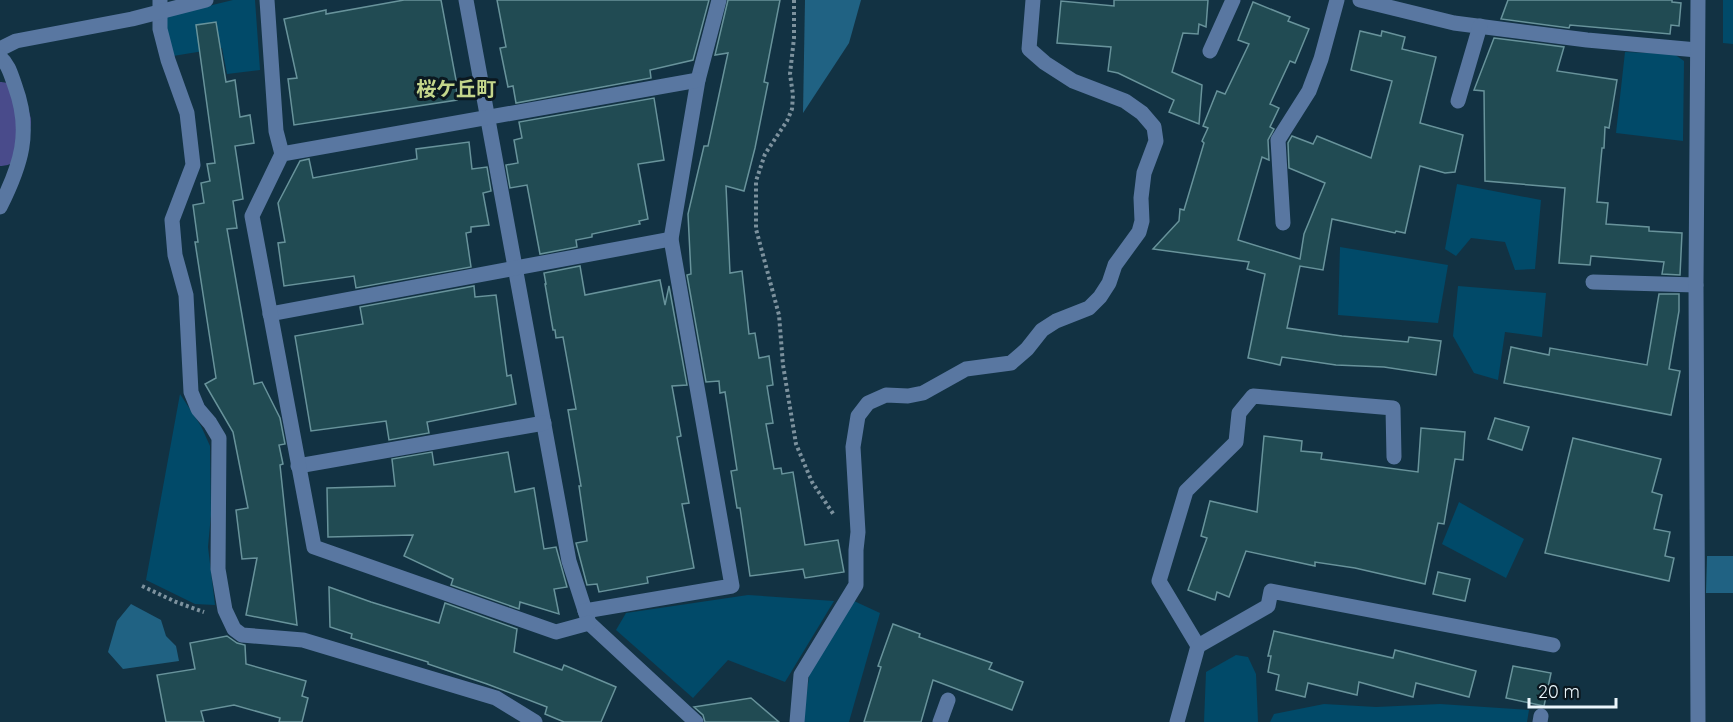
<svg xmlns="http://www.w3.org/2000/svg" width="1733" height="722" font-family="Quicksand,'Noto Sans JP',sans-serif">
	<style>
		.green { fill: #014a69 }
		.forest { fill: #206283 }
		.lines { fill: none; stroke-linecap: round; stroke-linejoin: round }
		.river { stroke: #494b8b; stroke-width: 52 }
		.building { fill: #214b53; stroke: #68939b; stroke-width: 1.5 }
		.path { stroke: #7d929e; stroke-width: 4; stroke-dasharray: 3 3; stroke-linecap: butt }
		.minor { stroke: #5977a1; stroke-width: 15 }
		.labels { text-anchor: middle; stroke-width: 6; stroke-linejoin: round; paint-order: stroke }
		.quarter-label { font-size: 20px; font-weight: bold; fill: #c4d68b; stroke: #0b1820 }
	</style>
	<rect width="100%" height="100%" fill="#123243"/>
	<g class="green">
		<polygon points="233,0 255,0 260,70 227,74 222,48 173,56 167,34 167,16"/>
		<polygon points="1723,0 1733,0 1733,44 1723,43"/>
		<polygon points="1625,52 1674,54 1684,61 1683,141 1616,133"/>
		<polygon points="1457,184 1541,200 1535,269 1515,270 1505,242 1471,238 1456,256 1445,249"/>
		<polygon points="1340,247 1448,265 1438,323 1338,315"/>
		<polygon points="1458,286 1546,293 1542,337 1505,332 1498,380 1474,373 1453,336"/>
		<polygon points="180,394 201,426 210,446 211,514 208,547 215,605 195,604 146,580"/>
		<polygon points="1459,502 1524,539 1506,578 1442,544"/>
		<polygon points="748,595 834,601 785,682 728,660 693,698 616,630 626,613"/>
		<polygon points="854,601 880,613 849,722 803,722 810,669"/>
		<polygon points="1236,655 1248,657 1256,674 1258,722 1204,722 1206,672"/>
		<polygon points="1324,704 1376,707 1440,704 1529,710 1527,722 1270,722 1274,714"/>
	</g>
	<g class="forest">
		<polygon points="805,0 861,0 849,43 803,113"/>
		<polygon points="1707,556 1733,556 1733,593 1706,593"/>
		<polygon points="131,604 161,620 166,636 176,646 179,661 123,669 108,652 117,621"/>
	</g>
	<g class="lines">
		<polyline class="river" points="0,108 5,122 0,140"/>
	</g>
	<g class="building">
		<polygon points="404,0 441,0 456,80 457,100 294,125 288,79 297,78 284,19 326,10 326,14"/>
		<polygon points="497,0 709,0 693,60 650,70 651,78 516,103 513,86 508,87 500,48 506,47"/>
		<polygon points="728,0 780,0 764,82 768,83 755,148 744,191 726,186 730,273 742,271 749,334 755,333 759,358 769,356 773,385 767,386 773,423 766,424 774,469 781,468 782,474 793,472 805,545 838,540 844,572 805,578 803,569 750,576 740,508 737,508 731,471 737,470 725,392 720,393 719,381 706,382 687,275 691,274 688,214 704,146 708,146 728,53 715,55"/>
		<polygon points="1114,0 1208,0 1206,27 1199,24 1198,34 1183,33 1172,72 1202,85 1199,124 1169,112 1174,100 1118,73 1108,71 1111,47 1057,43 1061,1 1114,6"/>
		<polygon points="1508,0 1672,0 1672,2 1681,3 1679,26 1671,25 1670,34 1570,25 1569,28 1501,19"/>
		<polygon points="1253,2 1290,17 1288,21 1309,29 1295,63 1290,61 1270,104 1279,108 1270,127 1274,129 1268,140 1269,160 1262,157 1238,240 1300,259 1304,234 1325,183 1289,168 1288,143 1292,136 1313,144 1317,136 1371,158 1392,81 1351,70 1360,31 1381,36 1382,31 1405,37 1402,49 1436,57 1420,123 1463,135 1455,172 1445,173 1420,166 1405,233 1396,231 1395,233 1332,219 1323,270 1300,266 1287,328 1342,336 1408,342 1409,337 1441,341 1436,375 1384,367 1336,365 1282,357 1280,365 1248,358 1265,274 1247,269 1249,262 1153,249 1179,221 1180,209 1184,210 1204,143 1202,141 1208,128 1203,126 1217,91 1225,94 1249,44 1238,40"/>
		<polygon points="216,22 226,82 235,80 240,117 250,115 254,143 235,146 243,199 233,201 237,228 227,229 254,384 262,382 280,418 285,444 279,445 283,464 280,465 297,625 246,615 257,558 242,559 236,510 248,508 233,432 205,384 216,378 195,242 198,242 193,205 204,203 201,183 210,181 207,164 215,163 196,25"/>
		<polygon points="1494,38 1564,47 1557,71 1617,80 1609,128 1605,127 1604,148 1602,148 1597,202 1608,203 1606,224 1649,227 1649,231 1682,233 1680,275 1662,274 1664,262 1591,256 1590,265 1559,263 1565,188 1485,181 1484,91 1474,90"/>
		<polygon points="654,98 664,160 638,164 648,219 639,221 640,224 592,234 592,237 576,240 577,247 540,254 527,185 510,188 506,165 518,163 514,140 522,138 519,122"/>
		<polygon points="469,142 472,169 487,167 491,191 483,193 489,225 471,227 471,232 466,233 471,267 356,288 354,276 284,286 278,243 285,242 278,203 300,161 309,159 313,178 417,159 416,149"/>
		<polygon points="580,266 585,295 660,280 665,305 669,286 687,385 672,386 681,436 677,437 689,503 682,504 694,568 647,577 648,583 599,592 597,584 587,585 576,543 587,541 579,486 581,486 568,410 576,409 563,337 556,338 555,330 553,330 545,284 546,284 544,273"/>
		<polygon points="474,286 475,297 496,295 507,376 511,375 516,404 427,422 429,433 389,440 386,421 311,431 295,336 363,324 360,307"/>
		<polygon points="1659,294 1679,294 1679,311 1669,369 1680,371 1671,415 1504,383 1511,347 1549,355 1550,348 1647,365"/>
		<polygon points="1495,418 1529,427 1522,450 1488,439"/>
		<polygon points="1421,428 1465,432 1463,460 1455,459 1444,524 1438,523 1425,584 1355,568 1315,562 1315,566 1246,551 1229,597 1217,592 1215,600 1188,590 1207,538 1201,536 1210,501 1257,512 1264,436 1302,441 1301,451 1322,453 1321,459 1418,472"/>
		<polygon points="1573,438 1661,459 1652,492 1662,495 1654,529 1670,532 1665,556 1674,558 1669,581 1545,553"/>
		<polygon points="432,452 434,465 508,452 515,492 534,488 544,549 556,547 567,587 554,589 559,614 520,602 519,609 451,585 453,579 404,556 413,535 328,537 327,488 395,486 392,459"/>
		<polygon points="1438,572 1470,579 1465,601 1433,594"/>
		<polygon points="329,587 371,602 439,623 445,603 517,629 514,652 562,670 564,665 616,687 601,722 564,722 545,714 547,707 487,684 428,664 428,662 351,638 352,634 330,627"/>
		<polygon points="893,624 920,634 919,637 992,663 989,669 1023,682 1012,710 933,680 921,722 864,722 881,667 878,666"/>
		<polygon points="1274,631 1393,658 1395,650 1476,671 1469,697 1416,683 1413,697 1359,682 1357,695 1308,683 1305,697 1276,690 1279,675 1268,672 1271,656 1268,656"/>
		<polygon points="227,636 237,643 245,645 246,664 306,681 302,696 308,698 302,722 279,722 280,718 234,705 201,711 204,722 166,722 157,675 195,669 190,643"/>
		<polygon points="1513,666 1551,673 1544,706 1506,698"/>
		<polygon points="751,698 779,722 705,722 703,715 694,707"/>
	</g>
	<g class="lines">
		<g class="path">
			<polyline points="794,0 794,38 790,74 793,95 792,109 787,121 765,154 756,181 756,229 779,315 783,365 796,444 812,482 834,515"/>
			<polyline points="142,586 176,602 204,612"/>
		</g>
		<g class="minor">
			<polyline points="160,0 160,29 168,60 187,113 193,165 172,220 175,255 186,295 191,392 198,409 210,423 219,438 218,569 225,610 234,629 242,635 303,640 496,698 535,722"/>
			<polyline points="267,0 276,131 282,154"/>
			<polyline points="466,0 569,561 589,623 696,722"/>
			<polyline points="1360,0 1454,23 1587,40 1697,50"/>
			<polyline points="0,49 16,41 132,19 206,0"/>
			<polyline points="1210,51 1233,0"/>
			<path d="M0,57C9,65 11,75 15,86C32,132 21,165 0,207"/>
			<polyline points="1458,101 1480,26"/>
			<polyline points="1283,223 1278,140 1309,91 1321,59 1337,0"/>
			<polyline points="1593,282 1696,285"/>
			<polyline points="270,314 671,239"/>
			<polyline points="298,466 544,423"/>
			<polyline points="585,611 732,586 671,239 698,80 719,0"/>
			<polyline points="589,623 556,632 314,547 252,216 282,154 698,80"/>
			<polyline points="1198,646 1159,581 1186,491 1236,442 1239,413 1253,396 1393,408 1394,457"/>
			<polyline points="797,722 801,675 856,585 856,550 858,532 853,447 858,416 868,403 886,395 908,396 923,393 966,369 1011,363 1027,349 1042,330 1056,321 1089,308 1100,297 1109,283 1115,265 1139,232 1142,221 1141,198 1144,173 1156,141 1154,127 1142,113 1125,101 1073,81 1045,63 1029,49 1033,0"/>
			<polyline points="940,722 948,700"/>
			<polyline points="1177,722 1198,646 1268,606 1271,591 1553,645"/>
			<polyline points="1540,722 1541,716"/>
			<polyline points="1698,722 1696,285 1698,0"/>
		</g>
	</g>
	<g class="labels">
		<g class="quarter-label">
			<text x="456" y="96">桜ケ丘町</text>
		</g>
	</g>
	<path d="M1529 698v9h87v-9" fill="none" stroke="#ebf6fc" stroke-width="3"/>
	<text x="1538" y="698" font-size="18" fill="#ebf6fc" stroke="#0b1820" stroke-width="4.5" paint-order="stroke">20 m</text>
</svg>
